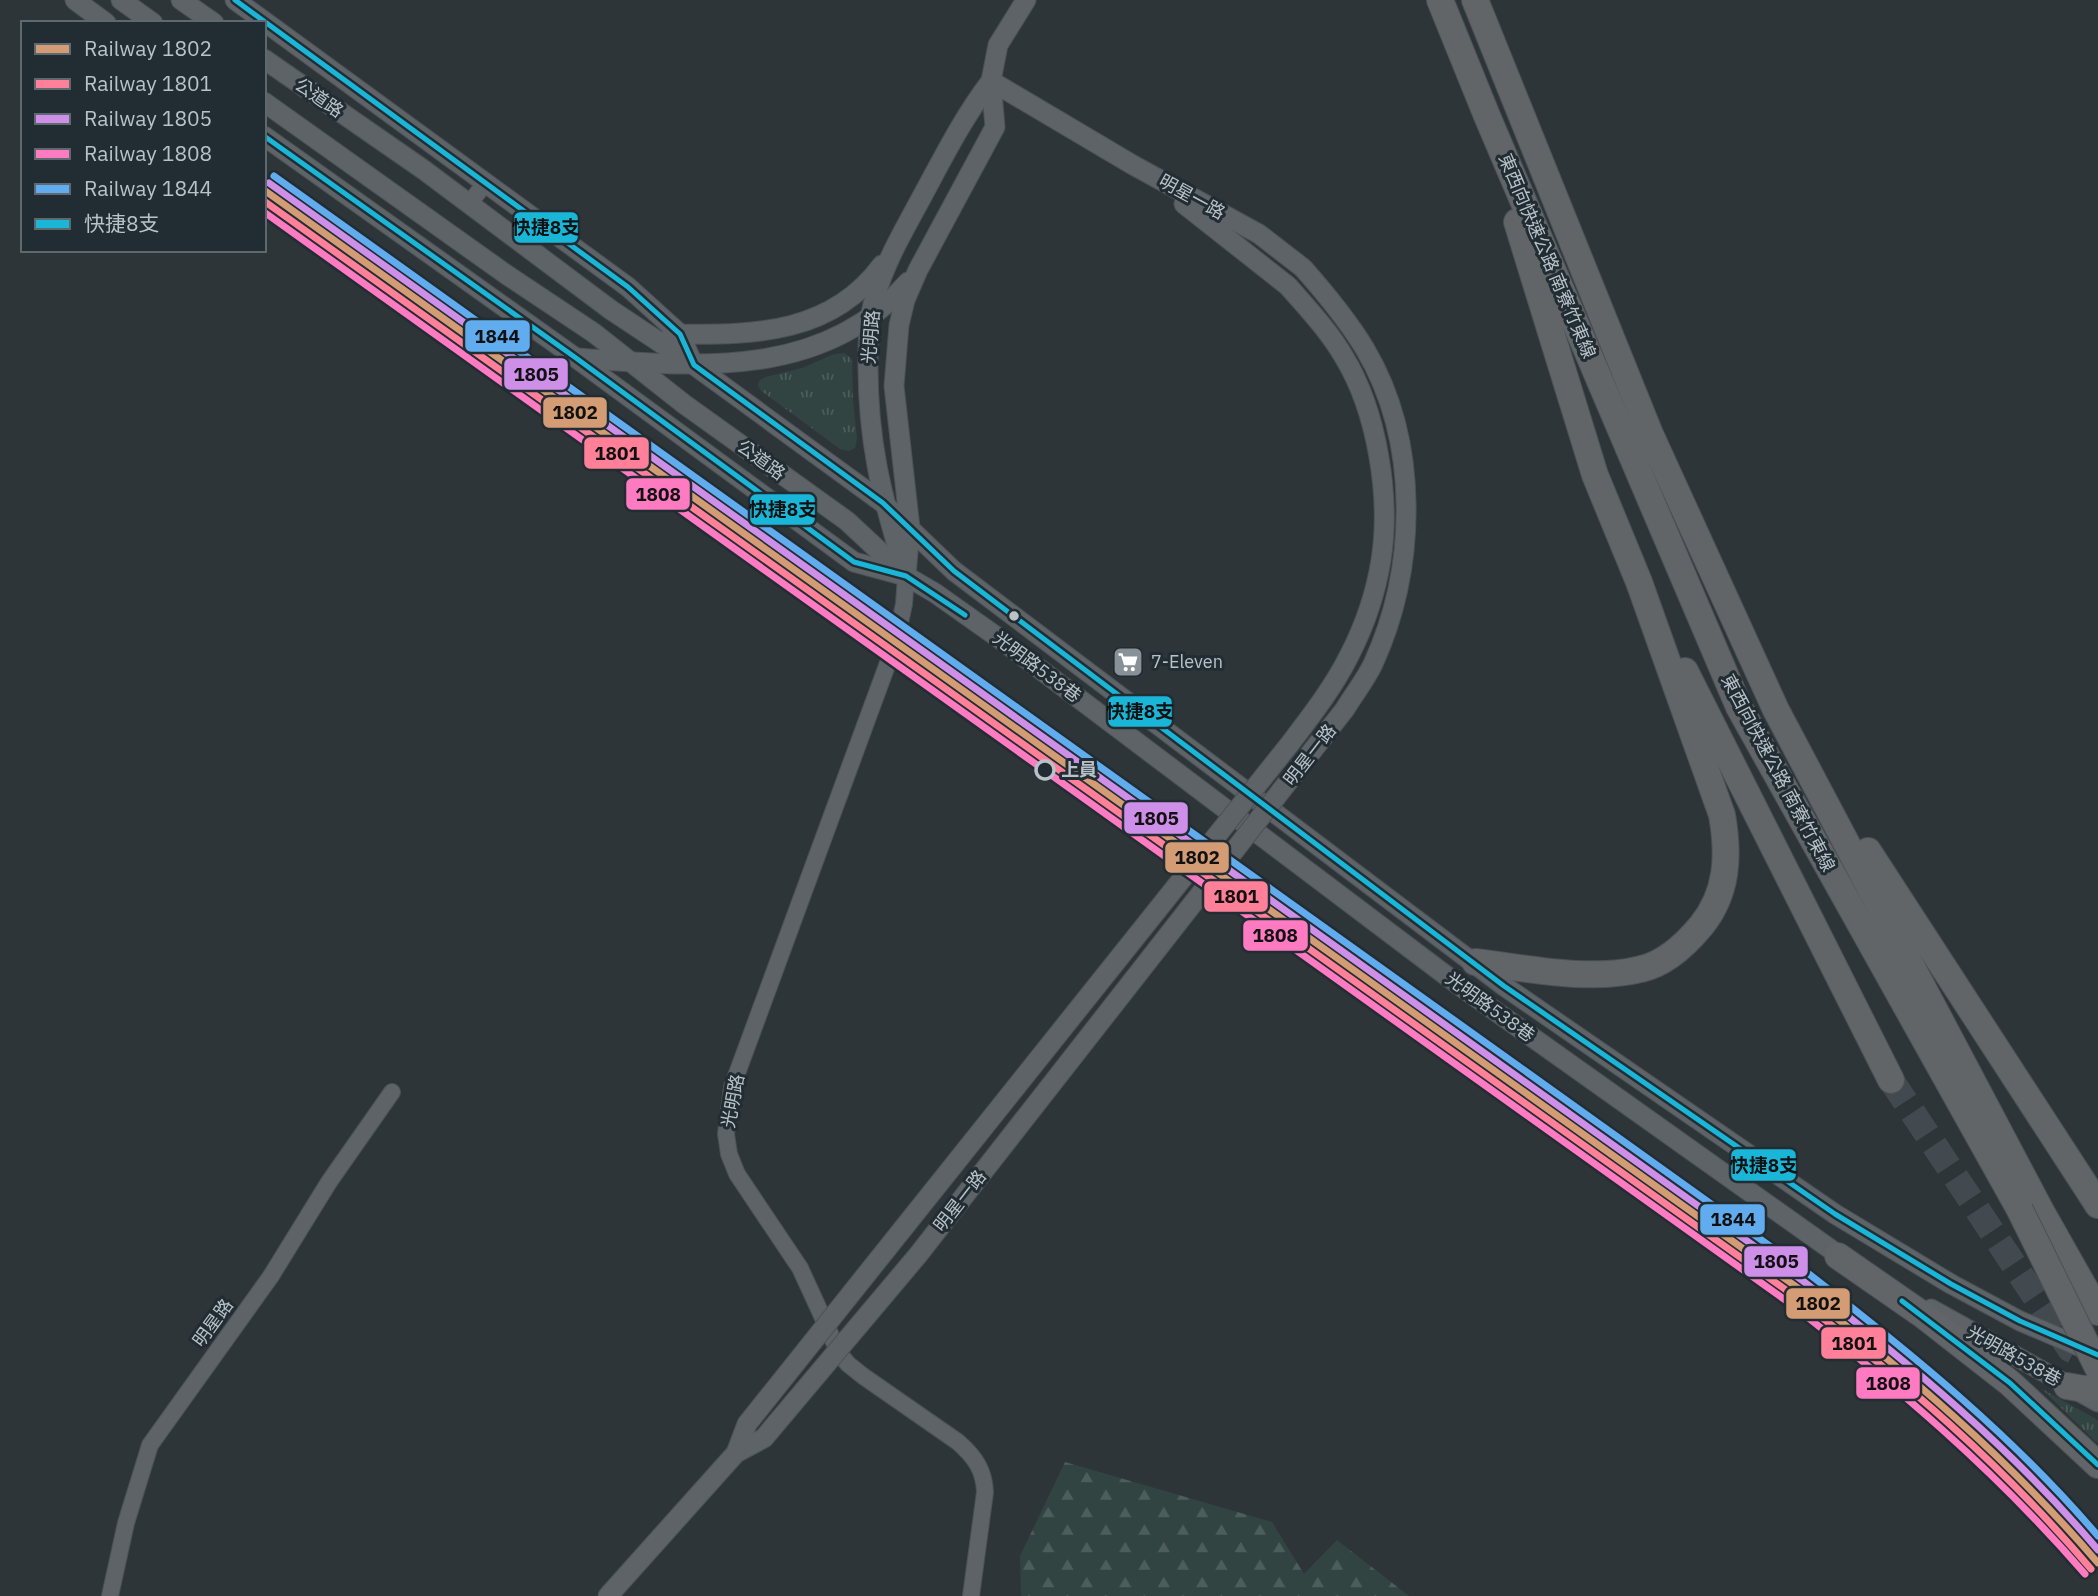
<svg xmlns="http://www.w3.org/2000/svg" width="2098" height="1596" font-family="'IBM Plex Sans','Noto Sans TC',sans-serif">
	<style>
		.grass { fill: url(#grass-tufts) }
		.forest { fill: url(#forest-firs) }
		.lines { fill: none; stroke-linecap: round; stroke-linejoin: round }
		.trunk-tunnel { stroke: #434a4f; stroke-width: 26; stroke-dasharray: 26 13; stroke-linecap: butt }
		.minor-casing { stroke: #4c5154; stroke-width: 18 }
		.tertiary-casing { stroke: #4c5154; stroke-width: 21 }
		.trunk-casing { stroke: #4b5155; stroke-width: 28 }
		.minor { stroke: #5e6367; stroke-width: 16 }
		.tertiary { stroke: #5e6367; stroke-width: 19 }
		.trunk { stroke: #626568; stroke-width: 26 }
		.tertiary-bridge-casing { stroke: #4c5154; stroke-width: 21; stroke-linecap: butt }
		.trunk-bridge-casing { stroke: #4b5155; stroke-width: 28; stroke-linecap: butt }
		.tertiary-bridge { stroke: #5e6367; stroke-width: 19 }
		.trunk-bridge { stroke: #626568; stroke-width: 26 }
		.bus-1-casing { stroke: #222c33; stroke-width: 10 }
		.bus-1 { stroke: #1ab6d8; stroke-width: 5 }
		.rail-1-casing { stroke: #222c33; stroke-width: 12 }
		.rail-2-casing { stroke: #222c33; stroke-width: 12 }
		.rail-3-casing { stroke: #222c33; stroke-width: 12 }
		.rail-4-casing { stroke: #222c33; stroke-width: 12 }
		.rail-5-casing { stroke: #222c33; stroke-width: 12 }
		.rail-1 { stroke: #d39c74; stroke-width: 7 }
		.rail-2 { stroke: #ff8098; stroke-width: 7 }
		.rail-3 { stroke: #ce8fe9; stroke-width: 7 }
		.rail-4 { stroke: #fe7ac1; stroke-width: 7 }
		.rail-5 { stroke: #60acee; stroke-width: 7 }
		.bus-dot { fill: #b9c2c9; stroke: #222c33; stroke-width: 2.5 }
		.stop-dot { fill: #222c33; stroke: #b9c2c9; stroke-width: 3.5 }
		.labels { text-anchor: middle; stroke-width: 6; stroke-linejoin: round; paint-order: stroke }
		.street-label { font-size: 18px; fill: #b9c2c9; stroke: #222c33 }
		.poi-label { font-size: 18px; fill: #b9c2c9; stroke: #222c33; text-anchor: start }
		.stop-label { font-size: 18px; font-weight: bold; fill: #b9c2c9; stroke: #222c33; text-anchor: start }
		.line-badge { stroke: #222c33; stroke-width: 2.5 }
		.pale-badge-label { font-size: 19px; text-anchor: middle; font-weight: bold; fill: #111 }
	</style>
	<defs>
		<pattern id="grass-tufts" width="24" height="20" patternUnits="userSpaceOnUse" patternTransform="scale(1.75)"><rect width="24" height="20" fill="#314441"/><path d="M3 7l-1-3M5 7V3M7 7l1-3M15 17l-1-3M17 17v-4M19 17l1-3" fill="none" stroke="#4d5d5b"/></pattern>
		<pattern id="forest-firs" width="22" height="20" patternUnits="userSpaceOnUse" patternTransform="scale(1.75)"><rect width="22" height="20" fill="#314441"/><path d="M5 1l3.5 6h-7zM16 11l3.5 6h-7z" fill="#4d5d5b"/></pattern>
	</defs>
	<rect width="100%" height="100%" fill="#2e3539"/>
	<g class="grass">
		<polygon points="844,353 852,359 853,401 857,439 855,448 849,451 840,449 760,390 758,385 760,380 766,377 802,368 834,354"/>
		<polygon points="2042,1389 2098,1420 2098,1444"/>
	</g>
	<polygon class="forest" points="1065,1462 1272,1522 1304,1574 1337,1540 1409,1596 1021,1596 1020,1556"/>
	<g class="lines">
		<polyline class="trunk-tunnel" points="1891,1080 2070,1349 2074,1351"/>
		<g class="minor-casing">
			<g id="minor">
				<polyline points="469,204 486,182"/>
				<path d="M906,576L904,604L896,641L732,1087L726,1134L729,1154L737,1174L800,1268L839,1353L848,1364L863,1376L958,1442C975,1457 984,1470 985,1492L971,1596"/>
				<polyline points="110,1596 126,1523 150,1445 271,1276 329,1182 392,1092"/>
			</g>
		</g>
		<g class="tertiary-casing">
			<g id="tertiary">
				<polyline points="75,0 106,23"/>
				<polyline points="121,0 153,23"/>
				<polyline points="181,0 214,23"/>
				<polyline points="235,0 628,287 680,334 693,364"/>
				<polyline points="264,59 424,170 611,310 694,365 883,503 954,571 1504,986 1835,1214 1951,1284 2020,1321 2095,1353"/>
				<polyline points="991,81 1133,165 1259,234 1303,268"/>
				<polyline points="264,102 507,275 594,333 684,404 847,521 906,576 935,593 1000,639 1460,986 1850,1263"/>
				<polyline points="264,136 576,358 854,562 902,575"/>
				<polyline points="1184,204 1288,286"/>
				<path d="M672,332L680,334C757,335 832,333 882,265"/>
				<path d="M577,358C694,367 824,380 908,282"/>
				<path d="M903,565C881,494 868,441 868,366C868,343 868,319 875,297C886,259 907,225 925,191C946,152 965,115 991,81"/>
				<polyline points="906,576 910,528 894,386 899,325 905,300 918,270 995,127 991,81 998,45 1026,0"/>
				<polyline points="1931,1309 2098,1402"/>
				<polyline points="608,1596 736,1453"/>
			</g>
		</g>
		<g class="trunk-casing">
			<g id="trunk">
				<polyline points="1440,0 1487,116 1739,707 2020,1210"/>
				<polyline points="1475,0 1650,434 1776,710 2042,1213 2098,1312"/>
				<polyline points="1685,671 1891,1080"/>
				<polyline points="1868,851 2098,1205"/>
				<path d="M1475,962C1527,968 1590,982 1641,969C1664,964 1686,944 1701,926C1728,893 1729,855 1722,815L1639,582L1595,475L1517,222"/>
				<polyline points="1838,1256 1923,1315 2010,1383 2098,1465"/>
				<polyline points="2067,1386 2084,1389 2098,1387"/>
			</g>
		</g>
		<use href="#minor" class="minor"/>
		<use href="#tertiary" class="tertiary"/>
		<use href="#trunk" class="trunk"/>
		<g class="tertiary-bridge-casing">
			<g id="tertiary-bridge">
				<path d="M736,1453L764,1438L918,1255L1345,709C1354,694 1366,679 1373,664C1417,568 1420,442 1365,349C1347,319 1326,294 1303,268"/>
				<path d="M736,1453L747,1424L1289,745C1311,716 1333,688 1349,656C1364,627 1376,592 1381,560C1391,497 1377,411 1344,357C1329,331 1308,309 1288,286"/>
			</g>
		</g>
		<g class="trunk-bridge-casing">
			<polyline id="trunk-bridge" points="2020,1210 2098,1368"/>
		</g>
		<use href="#tertiary-bridge" class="tertiary-bridge"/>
		<use href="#trunk-bridge" class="trunk-bridge"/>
		<g class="bus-1-casing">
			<g id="bus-1">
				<polyline points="235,0 628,287 680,334 694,365 883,503 954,571 1504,986 1835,1214 1951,1284 2020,1321 2098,1355"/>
				<polyline points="264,136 576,358 854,562 906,576 965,615"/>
				<polyline points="1902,1301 2010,1383 2098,1465"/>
			</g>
		</g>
		<use href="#bus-1" class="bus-1"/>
		<g class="rail-1-casing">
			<path id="rail-1" d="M264,190L1798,1288C1907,1372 2008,1458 2098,1563"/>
		</g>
		<g class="rail-2-casing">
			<path id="rail-2" d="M264,201L1793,1295C1902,1379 2002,1464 2091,1569"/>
		</g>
		<g class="rail-3-casing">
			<path id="rail-3" d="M269,183L1803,1281C1909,1363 2011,1447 2098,1550"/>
		</g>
		<g class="rail-4-casing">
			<path id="rail-4" d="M264,212L1788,1302C1896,1386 1995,1470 2085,1574"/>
		</g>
		<g class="rail-5-casing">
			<path id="rail-5" d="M274,176L1809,1274C1912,1354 2013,1436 2098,1536"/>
		</g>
		<use href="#rail-1" class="rail-1"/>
		<use href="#rail-2" class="rail-2"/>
		<use href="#rail-3" class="rail-3"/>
		<use href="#rail-4" class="rail-4"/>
		<use href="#rail-5" class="rail-5"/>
	</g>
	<defs>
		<g id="supermarket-square" transform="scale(1.575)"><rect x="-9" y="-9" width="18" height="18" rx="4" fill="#889197" stroke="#222c33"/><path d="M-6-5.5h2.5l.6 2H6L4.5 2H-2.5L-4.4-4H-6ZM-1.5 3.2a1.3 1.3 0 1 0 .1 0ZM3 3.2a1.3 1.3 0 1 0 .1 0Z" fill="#fff"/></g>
	</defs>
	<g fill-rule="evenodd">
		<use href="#supermarket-square" x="1128" y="662"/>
	</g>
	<circle class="bus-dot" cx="1014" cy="616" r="6"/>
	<circle class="stop-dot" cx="1045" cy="770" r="9"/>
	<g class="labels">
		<g class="street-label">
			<text transform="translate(319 98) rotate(35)" y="6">公道路</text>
			<text transform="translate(1192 197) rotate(29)" y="6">明星一路</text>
			<text transform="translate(1547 256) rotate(67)" y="6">東西向快速公路 南寮竹東線</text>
			<text transform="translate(871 337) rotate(-85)" y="6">光明路</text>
			<text transform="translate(761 460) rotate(36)" y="6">公道路</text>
			<text transform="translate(1037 667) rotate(37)" y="6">光明路538巷</text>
			<text transform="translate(1310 755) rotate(-52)" y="6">明星一路</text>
			<text transform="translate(1778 773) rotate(62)" y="6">東西向快速公路 南寮竹東線</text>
			<text transform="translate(1490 1007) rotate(36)" y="6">光明路538巷</text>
			<text transform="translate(733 1101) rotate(-79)" y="6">光明路</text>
			<text transform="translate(960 1201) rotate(-52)" y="6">明星一路</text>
			<text transform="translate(213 1323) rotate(-54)" y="6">明星路</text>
			<text transform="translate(2014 1356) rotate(29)" y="6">光明路538巷</text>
		</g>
		<g class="poi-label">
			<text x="1151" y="668">7-Eleven</text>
		</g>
		<g class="stop-label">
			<text x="1061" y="776">上員</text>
		</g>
	</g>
	<g class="line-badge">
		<rect x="513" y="211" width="66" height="33" rx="7" fill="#1ab6d8"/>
		<rect x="464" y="319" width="67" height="34" rx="7" fill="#60acee"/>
		<rect x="503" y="357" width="66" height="34" rx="7" fill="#ce8fe9"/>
		<rect x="542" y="396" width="66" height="33" rx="7" fill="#d39c74"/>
		<rect x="583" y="436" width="67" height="34" rx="7" fill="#ff8098"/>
		<rect x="625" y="477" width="66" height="34" rx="7" fill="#fe7ac1"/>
		<rect x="749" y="493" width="67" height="33" rx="7" fill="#1ab6d8"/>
		<rect x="1107" y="695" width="66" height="33" rx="7" fill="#1ab6d8"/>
		<rect x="1123" y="801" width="66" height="34" rx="7" fill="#ce8fe9"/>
		<rect x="1164" y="841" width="66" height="33" rx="7" fill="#d39c74"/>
		<rect x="1203" y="880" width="66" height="33" rx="7" fill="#ff8098"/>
		<rect x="1242" y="919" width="67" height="33" rx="7" fill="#fe7ac1"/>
		<rect x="1730" y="1148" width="67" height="34" rx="7" fill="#1ab6d8"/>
		<rect x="1699" y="1203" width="67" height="33" rx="7" fill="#60acee"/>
		<rect x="1743" y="1245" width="66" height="33" rx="7" fill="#ce8fe9"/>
		<rect x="1785" y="1287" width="66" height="33" rx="7" fill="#d39c74"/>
		<rect x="1820" y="1326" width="67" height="34" rx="7" fill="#ff8098"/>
		<rect x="1855" y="1366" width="66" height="34" rx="7" fill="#fe7ac1"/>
	</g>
	<g class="pale-badge-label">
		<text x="546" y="234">快捷8支</text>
		<text x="497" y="343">1844</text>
		<text x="536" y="381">1805</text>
		<text x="575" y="419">1802</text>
		<text x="617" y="460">1801</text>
		<text x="658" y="501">1808</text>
		<text x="783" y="516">快捷8支</text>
		<text x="1140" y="718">快捷8支</text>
		<text x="1156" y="825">1805</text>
		<text x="1197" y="864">1802</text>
		<text x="1236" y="903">1801</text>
		<text x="1275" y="942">1808</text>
		<text x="1764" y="1172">快捷8支</text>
		<text x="1733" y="1226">1844</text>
		<text x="1776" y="1268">1805</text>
		<text x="1818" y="1310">1802</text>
		<text x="1854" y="1350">1801</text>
		<text x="1888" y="1390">1808</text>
	</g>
	<rect x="21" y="21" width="245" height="231" fill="#222c33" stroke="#5e686f" stroke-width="2"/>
	<rect x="35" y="44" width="35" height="10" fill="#d39c74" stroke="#5e686f" stroke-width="2"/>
	<text x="84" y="56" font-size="21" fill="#b9c2c9">Railway 1802</text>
	<rect x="35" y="79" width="35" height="10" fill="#ff8098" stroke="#5e686f" stroke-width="2"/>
	<text x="84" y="91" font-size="21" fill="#b9c2c9">Railway 1801</text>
	<rect x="35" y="114" width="35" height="10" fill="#ce8fe9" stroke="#5e686f" stroke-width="2"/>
	<text x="84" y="126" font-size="21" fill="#b9c2c9">Railway 1805</text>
	<rect x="35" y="149" width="35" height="10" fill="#fe7ac1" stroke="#5e686f" stroke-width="2"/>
	<text x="84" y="161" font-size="21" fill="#b9c2c9">Railway 1808</text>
	<rect x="35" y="184" width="35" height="10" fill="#60acee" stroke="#5e686f" stroke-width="2"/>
	<text x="84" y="196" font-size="21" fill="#b9c2c9">Railway 1844</text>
	<rect x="35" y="219" width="35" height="10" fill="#1ab6d8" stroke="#5e686f" stroke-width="2"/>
	<text x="84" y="231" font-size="21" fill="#b9c2c9">快捷8支</text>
</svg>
